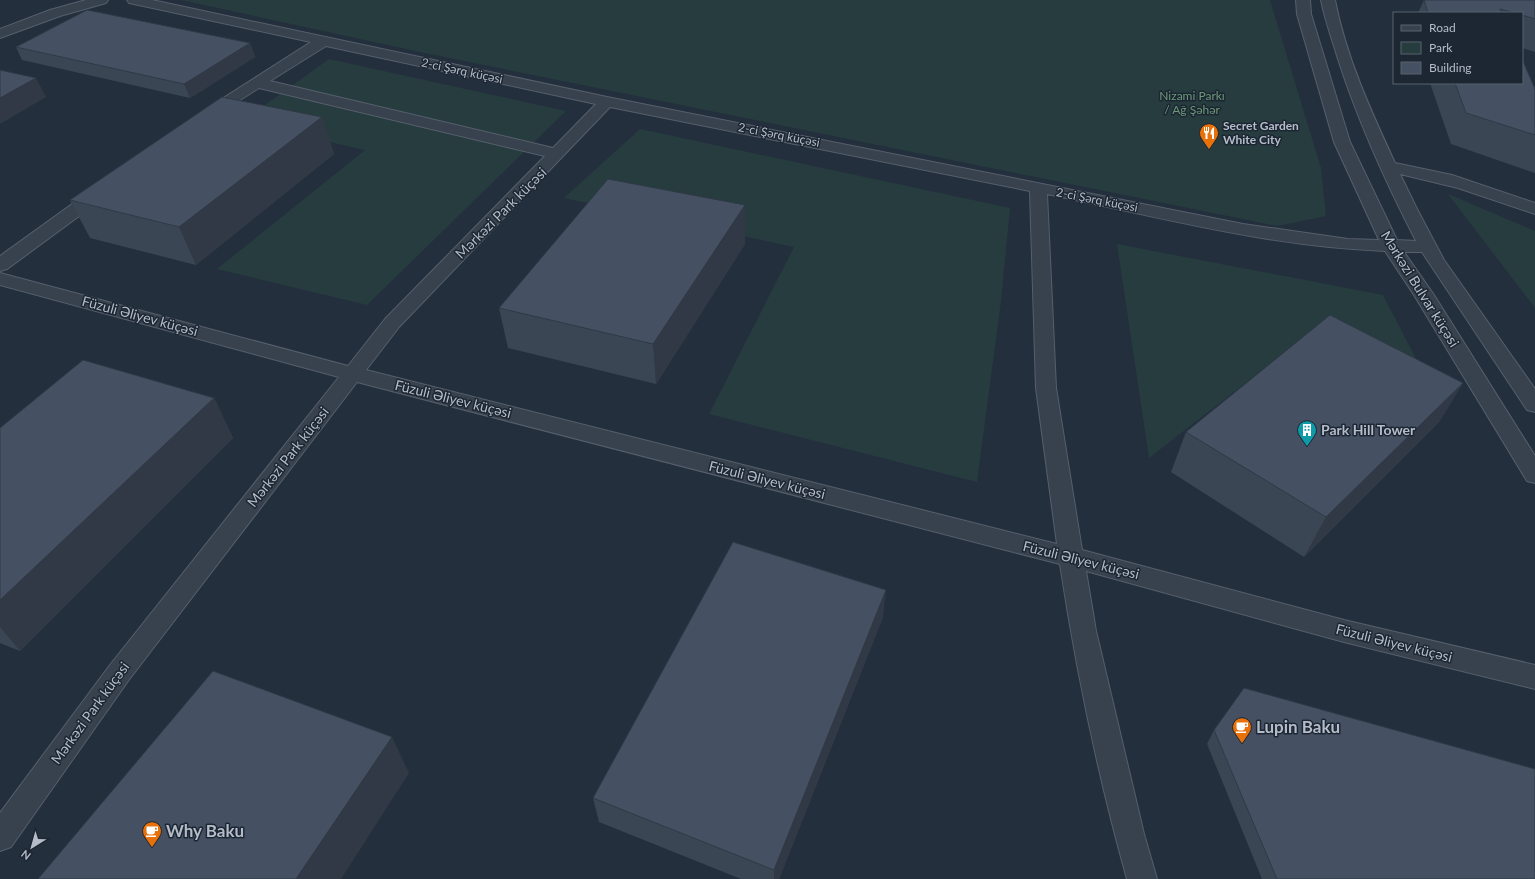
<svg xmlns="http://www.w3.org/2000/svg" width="1535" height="879" font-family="Lato,sans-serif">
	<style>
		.green { fill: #263c3f }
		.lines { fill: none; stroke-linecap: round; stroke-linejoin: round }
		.minor-casing { stroke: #565f6c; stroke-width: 2 }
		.minor { fill: #38414e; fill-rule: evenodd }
		.wall { fill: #3b4654 }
		.shaded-wall { fill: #303945 }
		.building { fill: #455162; stroke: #303945 }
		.labels { text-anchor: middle; stroke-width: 3; stroke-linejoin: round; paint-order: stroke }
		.far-street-label { font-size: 12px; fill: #b4bcc9; stroke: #1d2633 }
		.far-park-label { font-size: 12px; fill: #6b9a76; stroke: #1d2633 }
		.far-poi-label { font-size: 12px; font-weight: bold; fill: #b4bcc9; stroke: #1d2633; text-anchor: start }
		.street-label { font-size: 14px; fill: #b4bcc9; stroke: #1d2633 }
		.poi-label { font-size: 14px; font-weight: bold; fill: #b4bcc9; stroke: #1d2633; text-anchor: start }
		.near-poi-label { font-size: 17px; font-weight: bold; fill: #b4bcc9; stroke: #1d2633; text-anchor: start }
	</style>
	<rect width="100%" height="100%" fill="#242f3e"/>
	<g class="green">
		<polygon points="181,0 1270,0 1321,168 1326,216 1277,226 415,51"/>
		<polygon points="329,59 566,111 367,305 217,269 365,150 241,122"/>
		<polygon points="640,129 1010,208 1001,301 977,482 709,414 794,247 564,198"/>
		<polygon points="1448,194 1535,231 1535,308"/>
		<polygon points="1117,244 1383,295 1441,407 1305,337 1149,458"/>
	</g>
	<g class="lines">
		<g class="minor-casing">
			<g id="minor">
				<polygon points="86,0 108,0 106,3 60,16 0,38 0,29 50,10"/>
				<path d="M127,0H152L607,97L1243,224L1348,239L1379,240L1334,142L1297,14L1296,0H1310L1311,14L1350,142L1397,240L1416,241C1386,183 1358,121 1338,59C1332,39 1325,20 1321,0H1335C1346,57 1371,111 1395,163L1452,175L1535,203V214L1458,188L1400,174L1417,209L1444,260L1535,389V412L1527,410L1422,252H1404L1434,295L1535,456V483L1527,481L1414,295L1385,251C1271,247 1158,217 1047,194L1056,388L1082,550L1344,620L1535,665V689L1344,642L1086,571L1096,631L1144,834L1157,879H1127C1098,776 1076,669 1060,564L357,382L128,681L11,847L0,851V813L110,665L339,377L0,285V273L348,366L385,319L545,156L259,88L213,117H203L200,114L203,111L311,42L134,4L129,3ZM326,46L596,104L553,148L270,81ZM610,107L1030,191L1036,388L1057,544L366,370L399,327Z"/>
				<polygon points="99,188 105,189 108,193 105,197 7,269 0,271 0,256 93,189"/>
			</g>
		</g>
		<use href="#minor" class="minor"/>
	</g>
	<g class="wall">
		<polygon points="1424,0 1535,0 1535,52 1522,48 1522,13 1418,13"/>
		<polygon points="250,43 255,57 190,98 22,60 16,47"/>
		<polygon points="1430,83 1522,83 1535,135 1535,173 1451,144"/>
		<polygon points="322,117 334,154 196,265 90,238 70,200"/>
		<polygon points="745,244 656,384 508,348 499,308"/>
		<polygon points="1463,383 1439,422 1304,557 1171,472 1186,432"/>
		<polygon points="214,398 233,438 20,651 0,643 0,428"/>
		<polygon points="883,617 779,879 741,879 599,822 593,798"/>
		<polygon points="1214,730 1535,879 1262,879 1207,744"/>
	</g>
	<g class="shaded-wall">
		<polygon points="250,43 255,57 190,98 184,84"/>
		<polygon points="36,78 46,97 0,124 0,98"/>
		<polygon points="322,117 334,154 196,265 179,227"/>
		<polygon points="745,205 745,244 656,384 653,344"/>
		<polygon points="1463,383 1439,422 1304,557 1326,517"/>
		<polygon points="214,398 233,438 20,651 0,627 0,600"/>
		<polygon points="886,590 883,617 779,879 774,879 774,870"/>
		<polygon points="392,737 409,773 341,879 296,879"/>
	</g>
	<g class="building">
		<polygon points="1424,0 1535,0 1535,19 1522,15 1522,13 1515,13 1500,9 1502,13 1428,13"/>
		<polygon points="87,10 250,43 184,84 16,47"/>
		<polygon points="1522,59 1535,89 1535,135 1466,113 1455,83 1522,83"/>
		<polygon points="0,70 36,78 0,98"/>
		<polygon points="222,97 322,117 179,227 70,200"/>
		<polygon points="608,179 745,205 653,344 499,308"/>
		<polygon points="1330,315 1463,383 1326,517 1186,432"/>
		<polygon points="83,360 214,398 0,600 0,428"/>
		<polygon points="733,542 886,590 774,870 593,798"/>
		<polygon points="213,671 392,737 296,879 38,879"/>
		<polygon points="1244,688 1535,769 1535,879 1277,879 1214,730"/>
	</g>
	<defs>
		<g id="restaurant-pin" transform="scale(1)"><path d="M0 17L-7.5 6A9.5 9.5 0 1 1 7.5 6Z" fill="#e8710a" stroke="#1d2633"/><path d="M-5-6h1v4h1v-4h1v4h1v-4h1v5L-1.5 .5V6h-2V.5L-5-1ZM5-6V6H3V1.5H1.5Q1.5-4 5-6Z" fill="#fff"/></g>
		<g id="building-pin" transform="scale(1)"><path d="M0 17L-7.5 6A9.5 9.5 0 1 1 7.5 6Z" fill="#0f9aa8" stroke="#1d2633"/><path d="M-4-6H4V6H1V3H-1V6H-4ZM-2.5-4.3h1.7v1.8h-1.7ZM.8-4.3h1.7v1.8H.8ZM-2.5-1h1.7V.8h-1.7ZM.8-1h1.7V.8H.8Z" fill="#fff"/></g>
		<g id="cafe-pin" transform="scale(1)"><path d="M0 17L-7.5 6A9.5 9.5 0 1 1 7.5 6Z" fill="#e8710a" stroke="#1d2633"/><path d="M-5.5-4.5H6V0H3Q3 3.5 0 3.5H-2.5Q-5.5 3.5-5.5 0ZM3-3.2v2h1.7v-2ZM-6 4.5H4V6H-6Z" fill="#fff"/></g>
	</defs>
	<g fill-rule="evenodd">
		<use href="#restaurant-pin" x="1209" y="133"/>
		<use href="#building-pin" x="1307" y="430"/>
		<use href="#cafe-pin" x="1242" y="727"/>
		<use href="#cafe-pin" x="152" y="831"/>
	</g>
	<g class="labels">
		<g class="far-street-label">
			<text transform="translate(462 71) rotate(12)" y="4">2-ci Şərq küçəsi</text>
			<text transform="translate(779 135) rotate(11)" y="4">2-ci Şərq küçəsi</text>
			<text transform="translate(1097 200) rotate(11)" y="4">2-ci Şərq küçəsi</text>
		</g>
		<g class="far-park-label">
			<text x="1192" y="100">Nizami Parkı<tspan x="1192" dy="14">/ Ağ Şəhər</tspan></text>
		</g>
		<g class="far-poi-label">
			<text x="1223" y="130">Secret Garden<tspan x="1223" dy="14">White City</tspan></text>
		</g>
		<g class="street-label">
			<text transform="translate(501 213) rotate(-45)" y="5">Mərkəzi Park küçəsi</text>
			<text transform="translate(1420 289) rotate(58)" y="5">Mərkəzi Bulvar küçəsi</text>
			<text transform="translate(140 316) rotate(15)" y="5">Füzuli Əliyev küçəsi</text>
			<text transform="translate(453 399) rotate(14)" y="5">Füzuli Əliyev küçəsi</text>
			<text transform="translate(288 457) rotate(-52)" y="5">Mərkəzi Park küçəsi</text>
			<text transform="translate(767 480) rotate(14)" y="5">Füzuli Əliyev küçəsi</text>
			<text transform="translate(1081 560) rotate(14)" y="5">Füzuli Əliyev küçəsi</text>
			<text transform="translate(1394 643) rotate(14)" y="5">Füzuli Əliyev küçəsi</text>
			<text transform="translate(90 713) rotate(-54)" y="5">Mərkəzi Park küçəsi</text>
		</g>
		<g class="poi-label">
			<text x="1321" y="435">Park Hill Tower</text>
		</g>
		<g class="near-poi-label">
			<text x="1256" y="733">Lupin Baku</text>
			<text x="166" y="837">Why Baku</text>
		</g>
	</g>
	<rect x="1393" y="12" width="130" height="72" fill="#1d2633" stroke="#59626f"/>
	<rect x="1401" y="25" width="20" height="6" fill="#38414e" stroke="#59626f"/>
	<text x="1429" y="32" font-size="12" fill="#b4bcc9">Road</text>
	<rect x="1401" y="42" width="20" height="12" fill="#263c3f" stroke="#59626f"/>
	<text x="1429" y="52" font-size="12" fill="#b4bcc9">Park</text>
	<rect x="1401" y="62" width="20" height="12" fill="#455162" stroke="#59626f"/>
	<text x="1429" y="72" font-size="12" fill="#b4bcc9">Building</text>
	<g transform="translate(32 847) rotate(217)" stroke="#1d2633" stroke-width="3" paint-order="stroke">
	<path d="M0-3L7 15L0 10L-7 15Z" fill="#b4bcc9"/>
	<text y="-6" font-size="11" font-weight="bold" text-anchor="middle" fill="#b4bcc9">N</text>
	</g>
</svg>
